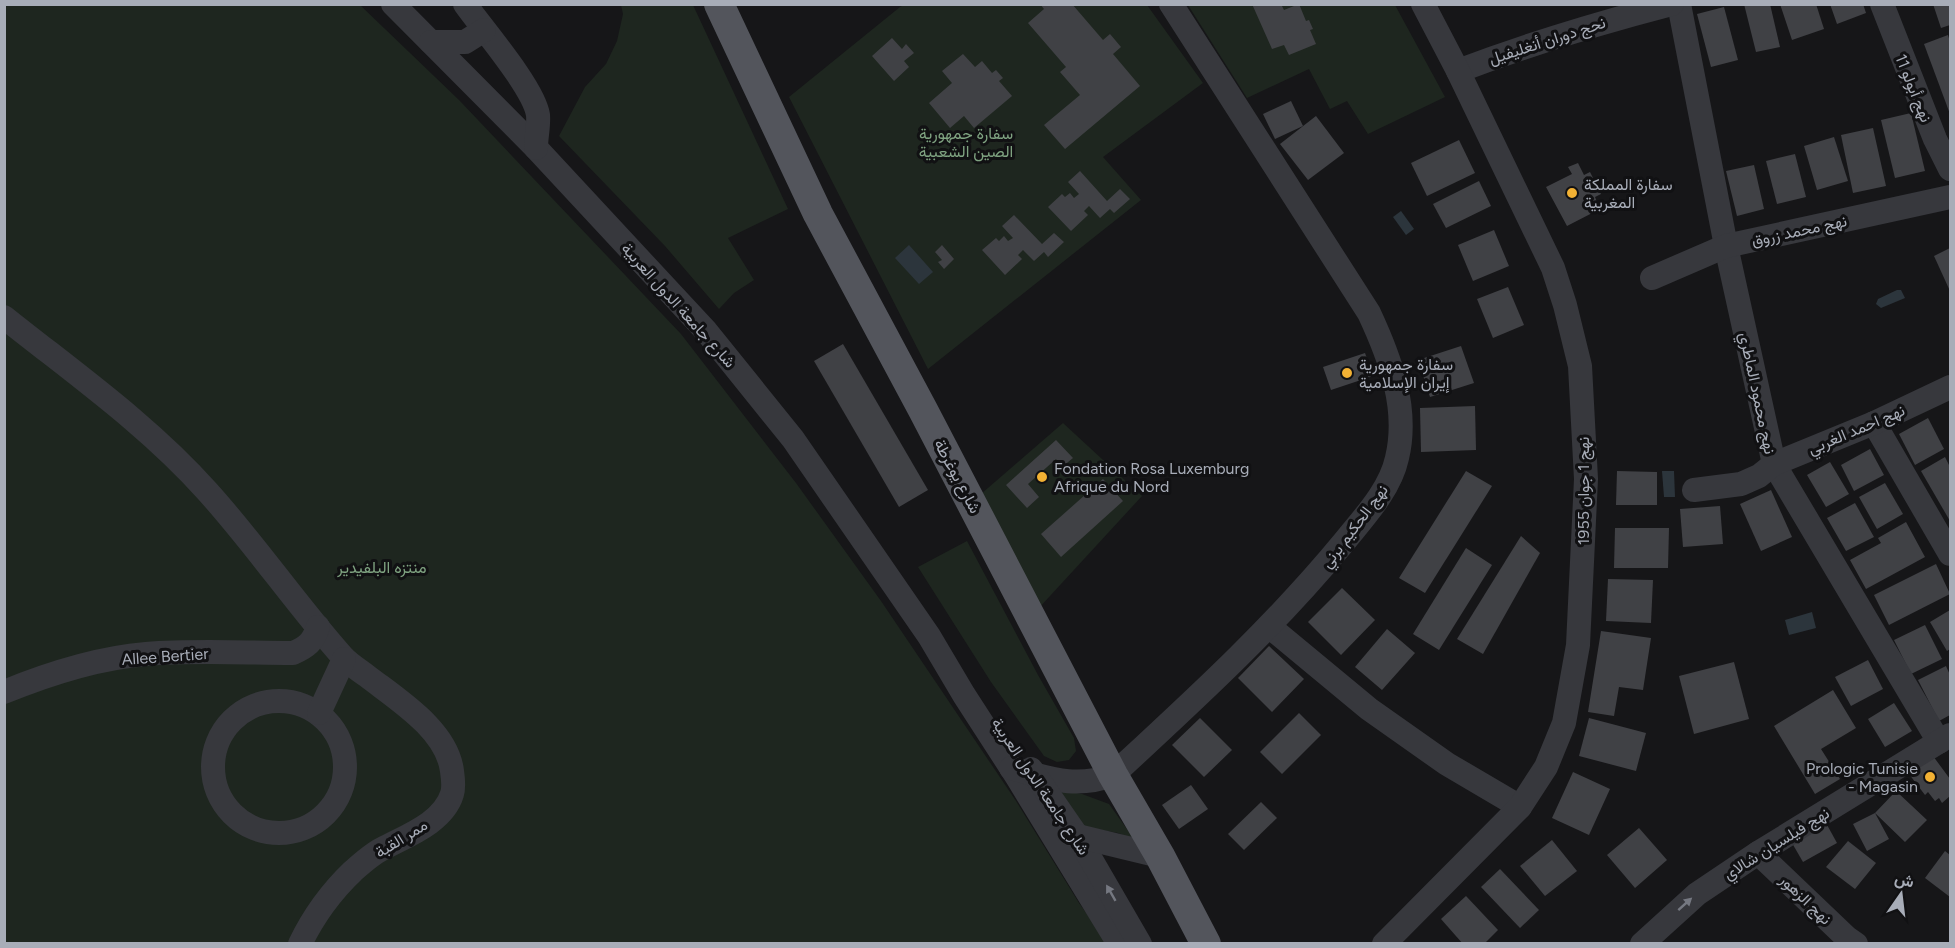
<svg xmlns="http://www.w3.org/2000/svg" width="1955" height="948" font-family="Figtree,Vazirmatn,sans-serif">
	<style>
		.green { fill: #1e261f }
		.water { fill: #2c353c }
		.building { fill: #404145 }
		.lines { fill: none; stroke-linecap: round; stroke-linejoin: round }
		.minor { stroke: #37383d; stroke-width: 24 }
		.major { stroke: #53555c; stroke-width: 30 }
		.oneway { fill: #757881 }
		.poi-dot { fill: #f2b134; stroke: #111113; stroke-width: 2 }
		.labels { text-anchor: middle; stroke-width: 6; stroke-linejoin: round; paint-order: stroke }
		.street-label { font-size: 16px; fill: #a8adb8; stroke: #111113 }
		.park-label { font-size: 16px; fill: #7fa381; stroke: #111113 }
		.poi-label { font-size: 16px; fill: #a8adb8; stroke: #111113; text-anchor: start }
	</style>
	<rect width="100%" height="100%" fill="#161618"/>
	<g class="green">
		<polygon points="5,4 360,5 459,100 681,334 796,483 881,601 1016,801 1079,903 1108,943 5,944"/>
		<polygon points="906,4 1147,5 1203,83 1103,157 1141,200 928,369 789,97 900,7"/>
		<polygon points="621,5 693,5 788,209 728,238 754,280 734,293 719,309 665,246 559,136 585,87 606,64 617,41 623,14"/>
		<polygon points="1188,5 1395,5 1445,97 1368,134 1347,101 1330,109 1309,69 1247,98"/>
		<polygon points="1063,423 1142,496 1038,609 981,494"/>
		<polygon points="967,541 1038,675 1074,738 1076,751 1069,760 1057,762 1044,756 991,682 918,567"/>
		<polygon points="1055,789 1082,794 1109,804 1134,839 1118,833 1079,826"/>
	</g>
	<g class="water">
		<polygon points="1401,211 1414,229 1406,235 1393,217"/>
		<polygon points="909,245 933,272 919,284 895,258"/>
		<polygon points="1897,290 1901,290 1905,298 1881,308 1876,304 1878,299"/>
		<polygon points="1662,471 1674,471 1675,497 1664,497"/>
		<polygon points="1812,612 1816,628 1789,635 1785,620"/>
	</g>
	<g class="building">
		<polygon points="1040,4 1072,4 1103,40 1110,34 1121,47 1113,54 1140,86 1065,149 1044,125 1080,95 1060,72 1066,67 1028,23 1044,9"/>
		<polygon points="1252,4 1281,4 1284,10 1299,4 1306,21 1309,20 1313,29 1310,30 1316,44 1289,55 1284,45 1272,49"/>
		<polygon points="1744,4 1770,4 1780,47 1756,52"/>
		<polygon points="1780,4 1816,4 1824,29 1792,40"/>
		<polygon points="1830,4 1863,4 1866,13 1837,24"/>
		<polygon points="1933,4 1950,4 1950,25 1941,28"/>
		<polygon points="1724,7 1738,60 1711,67 1697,14"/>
		<polygon points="1948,35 1950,42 1950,114 1924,44"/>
		<polygon points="892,38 902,49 906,44 914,53 904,61 909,67 894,81 872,56"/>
		<polygon points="963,54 975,67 982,61 992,73 996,70 1003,78 999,81 1012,96 974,128 964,116 950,128 929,103 952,83 942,71"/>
		<polygon points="1291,101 1303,126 1275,139 1263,114"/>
		<polygon points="1911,113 1925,171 1895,178 1881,120"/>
		<polygon points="1316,116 1344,153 1308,180 1280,144"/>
		<polygon points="1873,128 1886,186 1853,193 1841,135"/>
		<polygon points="1834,137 1848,181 1817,190 1804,146"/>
		<polygon points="1459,140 1475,173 1427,196 1411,163"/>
		<polygon points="1795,154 1806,197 1777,204 1766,161"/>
		<polygon points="1578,163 1584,175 1590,172 1601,194 1595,197 1600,209 1567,226 1546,187 1572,174 1568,167"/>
		<polygon points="1754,165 1764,209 1737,216 1726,171"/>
		<polygon points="1080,171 1107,201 1120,189 1130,199 1114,213 1110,209 1100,218 1089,206 1084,211 1088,215 1071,231 1048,207 1062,194 1065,197 1070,193 1074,198 1079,194 1068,182"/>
		<polygon points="1479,181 1491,206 1446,228 1433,204"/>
		<polygon points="1014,215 1042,244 1054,233 1064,242 1048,257 1044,252 1034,261 1023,250 1018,255 1022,259 1005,275 982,250 996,238 999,241 1004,236 1008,241 1013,238 1002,226"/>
		<polygon points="1494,230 1509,266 1473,281 1458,245"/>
		<polygon points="942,245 954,259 944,269 938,262 942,260 935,252"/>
		<polygon points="1950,248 1950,291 1934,256"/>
		<polygon points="1508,287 1524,325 1493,338 1477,299"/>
		<polygon points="843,344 928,490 899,507 814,361"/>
		<polygon points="1461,346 1474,383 1430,397 1418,360"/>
		<polygon points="1365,353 1373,376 1331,390 1323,367"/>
		<polygon points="1475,406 1476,450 1421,452 1420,408"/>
		<polygon points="1928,418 1944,449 1915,465 1899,434"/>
		<polygon points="1056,440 1073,458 1062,467 1056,459 1028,484 1039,497 1027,508 1006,485"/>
		<polygon points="1870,449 1884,475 1854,491 1841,465"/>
		<polygon points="1945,457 1950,467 1950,521 1921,471"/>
		<polygon points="1830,462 1849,494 1826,507 1807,475"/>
		<polygon points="1466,471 1492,486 1425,593 1399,578"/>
		<polygon points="1617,471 1657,472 1657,505 1616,505"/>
		<polygon points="1103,479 1123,501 1061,557 1041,534"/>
		<polygon points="1885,483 1903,514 1877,529 1859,497"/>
		<polygon points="1771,490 1792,537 1761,551 1740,504"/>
		<polygon points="1855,503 1874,537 1846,551 1827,518"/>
		<polygon points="1720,506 1723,544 1683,547 1680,509"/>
		<polygon points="1906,522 1925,557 1866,589 1850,560 1881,543 1878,538"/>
		<polygon points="1615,528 1669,528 1668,568 1614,568"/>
		<polygon points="1521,536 1540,553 1483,654 1457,639"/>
		<polygon points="1466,548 1492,565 1439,650 1413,634"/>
		<polygon points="1936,564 1950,594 1889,625 1874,595"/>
		<polygon points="1608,579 1653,580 1651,623 1606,621"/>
		<polygon points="1342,588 1375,620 1341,655 1308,622"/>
		<polygon points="1950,610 1950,649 1947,651 1930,622"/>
		<polygon points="1925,625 1942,659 1911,674 1894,640"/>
		<polygon points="1387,629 1415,653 1382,690 1355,667"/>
		<polygon points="1601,631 1651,638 1643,690 1619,687 1614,716 1588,712"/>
		<polygon points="1269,646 1304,679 1272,712 1238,678"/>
		<polygon points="1868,660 1883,689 1851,706 1835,677"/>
		<polygon points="1734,662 1749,719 1694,734 1679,676"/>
		<polygon points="1946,666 1950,675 1950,715 1939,721 1918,680"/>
		<polygon points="1833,690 1856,728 1821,749 1840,779 1815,794 1774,726"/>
		<polygon points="1894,703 1912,731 1885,747 1868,719"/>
		<polygon points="1299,713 1321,735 1282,774 1260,752"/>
		<polygon points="1200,718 1232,750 1204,777 1172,745"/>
		<polygon points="1589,718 1646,733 1636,771 1579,756"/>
		<polygon points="1933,756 1950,779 1950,796 1942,803 1939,798 1935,801 1928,792 1925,795 1909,774"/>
		<polygon points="1573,772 1610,789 1589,835 1552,818"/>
		<polygon points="1191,785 1208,809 1179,829 1162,805"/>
		<polygon points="1896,791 1927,820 1905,842 1875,813 1889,839 1867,851 1853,824 1875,813"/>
		<polygon points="1261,802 1277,818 1244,850 1228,834"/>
		<polygon points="1826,823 1837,843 1803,862 1792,843"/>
		<polygon points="1639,828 1667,860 1635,888 1607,855"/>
		<polygon points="1552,840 1577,871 1545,896 1520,866"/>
		<polygon points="1848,841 1876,863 1855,889 1826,867"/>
		<polygon points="1945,851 1950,855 1950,897 1925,878"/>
		<polygon points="1500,869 1539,910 1520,928 1481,887"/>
		<polygon points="1466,896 1498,930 1484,944 1463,944 1441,919"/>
	</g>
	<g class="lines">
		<g class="minor">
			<polyline points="393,4 536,148 706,331 793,439 929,636 964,695 1017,777 1119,944"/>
			<path d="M465,4C482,28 534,88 538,115C539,125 536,137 536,148"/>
			<polyline points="1679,4 1726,246 1774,464 1939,742"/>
			<polyline points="1882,4 1935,139 1950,169"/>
			<polyline points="431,42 465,42 484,30"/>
			<path d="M1458,71C1529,44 1599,23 1672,4"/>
			<polyline points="1652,278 1726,246 1950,197"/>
			<path d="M4,317C74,373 147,424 207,491C255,544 295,603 342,656C349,664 359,670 367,676C398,700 447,730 452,771C453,778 454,788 452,794C443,823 406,836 382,849C372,854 362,863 353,871C332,891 313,917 300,944"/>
			<polyline points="1874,423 1950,554"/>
			<polyline points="1694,490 1741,484 1759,476 1774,464 1874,423 1950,387"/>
			<polyline points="1270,627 1369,709 1447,764 1520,807"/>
			<path d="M4,692C48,674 98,658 146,654C195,650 244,653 293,653C307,647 313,642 318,627"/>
			<circle cx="279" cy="767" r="66"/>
			<polyline points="319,713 344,659"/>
			<path d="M1011,768C1049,778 1074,789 1113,775C1194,700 1274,627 1344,542C1364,517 1390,490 1397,458C1409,408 1390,358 1369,313L1171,4"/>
			<polyline points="1031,769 1078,837 1140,944"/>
			<polyline points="1069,834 1160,856"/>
			<polyline points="1758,853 1846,937 1856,944"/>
			<polyline points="1384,944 1520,807 1546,767 1564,723 1578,645 1586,479 1580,366 1565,305 1553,268 1458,71 1423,4"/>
			<polyline points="1642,944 1697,894 1758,853 1950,735"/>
		</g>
		<polyline class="major" points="719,4 818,214 923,410 1113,775 1160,856 1206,944"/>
	</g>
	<defs><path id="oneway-solid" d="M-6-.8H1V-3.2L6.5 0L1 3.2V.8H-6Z" transform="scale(1.5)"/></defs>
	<g class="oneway">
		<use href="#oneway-solid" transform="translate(1111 893) rotate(-120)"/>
		<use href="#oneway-solid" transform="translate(1685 904) rotate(-42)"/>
	</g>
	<g class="poi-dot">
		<circle cx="1572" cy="193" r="6"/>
		<circle cx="1347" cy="373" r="6"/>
		<circle cx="1042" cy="477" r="6"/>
		<circle cx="1930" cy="777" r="6"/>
	</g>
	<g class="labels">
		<g class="street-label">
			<text transform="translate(1547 40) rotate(-18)" y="6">نحج دوران أنغليفيل</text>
			<text transform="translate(1914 88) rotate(68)" y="6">نهج أبولو 11</text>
			<text transform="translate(1799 230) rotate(-12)" y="6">نهج محمد زروق</text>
			<text transform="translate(679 305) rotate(48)" y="6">شارع جامعة الدول العربية</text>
			<text transform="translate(1758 393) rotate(78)" y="6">نهج محمود الماطري</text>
			<text transform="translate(1856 429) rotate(-23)" y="6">نهج احمد الغربي</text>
			<text transform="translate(958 476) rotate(62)" y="6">شارع يوغرطة</text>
			<text transform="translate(1583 491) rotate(-90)" y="6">نهج 1 جوان 1955</text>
			<text transform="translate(1354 526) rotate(-53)" y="6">نهج الحكيم برني</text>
			<text transform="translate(165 656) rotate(-4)" y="6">Allee Bertier</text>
			<text transform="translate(1041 786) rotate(56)" y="6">شارع جامعة الدول العربية</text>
			<text transform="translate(401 838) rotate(-32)" y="6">ممر القبة</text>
			<text transform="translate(1776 843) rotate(-32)" y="6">نهج فيلسيان شالاي</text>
			<text transform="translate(1806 899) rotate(44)" y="6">نهج الزهور</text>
		</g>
		<g class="park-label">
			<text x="966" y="139">سفارة جمهورية<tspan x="966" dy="18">الصين الشعبية</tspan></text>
			<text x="382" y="573">منتزه البلفيدير</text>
		</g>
		<g class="poi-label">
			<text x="1584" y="190">سفارة المملكة<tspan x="1584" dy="18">المغربية</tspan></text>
			<text x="1359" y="370">سفارة جمهورية<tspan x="1359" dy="18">إيران الإسلامية</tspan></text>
			<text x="1054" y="474">Fondation Rosa Luxemburg<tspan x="1054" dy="18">Afrique du Nord</tspan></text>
			<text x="1918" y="774" text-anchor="end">Prologic Tunisie<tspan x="1918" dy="18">- Magasin</tspan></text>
		</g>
	</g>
	<rect width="1955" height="948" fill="none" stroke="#a8adb8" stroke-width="12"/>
	<g transform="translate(1901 894) rotate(14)" stroke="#111113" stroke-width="4.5" paint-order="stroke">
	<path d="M0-4.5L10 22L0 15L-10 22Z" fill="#a8adb8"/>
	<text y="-9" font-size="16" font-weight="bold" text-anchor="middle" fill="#a8adb8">ش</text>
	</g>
</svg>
